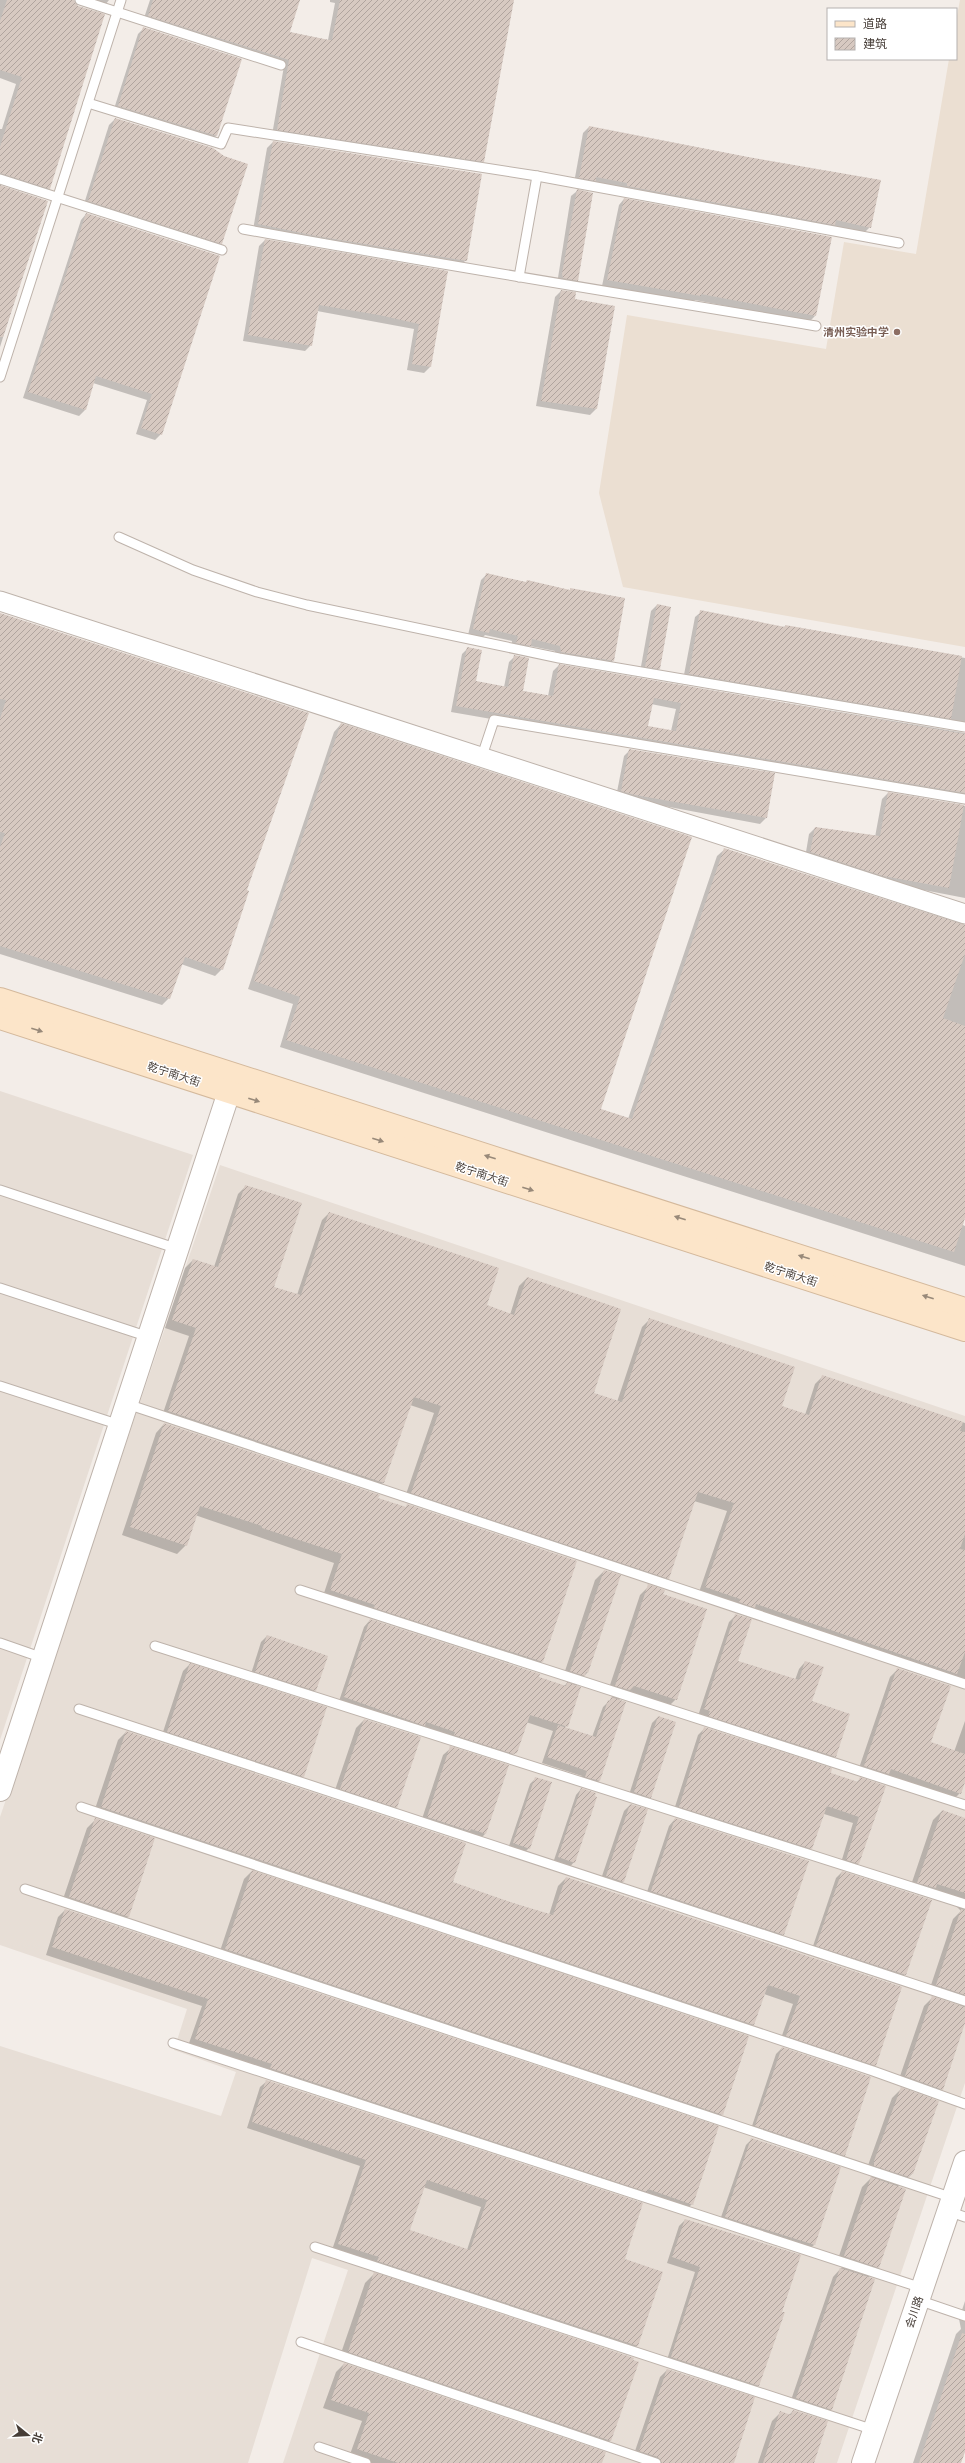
<svg xmlns="http://www.w3.org/2000/svg" width="965" height="2463" font-family="'DM Sans','Noto Sans SC',sans-serif">
	<style>
		.residential { fill: #e7ded6 }
		.education { fill: #ebdfd2 }
		.shadow { fill: #0003; fill-rule: evenodd }
		.building { fill: url(#building-hatch); fill-rule: evenodd }
		.lines { fill: none; stroke-linecap: round; stroke-linejoin: round }
		.service-casing { stroke: #beb3ab; stroke-width: 11 }
		.minor-casing { stroke: #beb3ab; stroke-width: 21 }
		.tertiary-casing { stroke: #beb3ab; stroke-width: 24 }
		.secondary-casing { stroke: #d4b99c; stroke-width: 24 }
		.service { stroke: #fff; stroke-width: 9 }
		.minor { stroke: #fff; stroke-width: 19 }
		.tertiary { stroke: #fff; stroke-width: 22 }
		.secondary { stroke: #fce5c9; stroke-width: 22 }
		.oneway { fill: #988979 }
		.education-dot { fill: #8d6e63; stroke: #fff; stroke-width: 1.5 }
		.labels { text-anchor: middle; stroke-width: 3; stroke-linejoin: round; paint-order: stroke }
		.education-label { font-size: 11px; font-weight: bold; fill: #785e54; stroke: #fff; text-anchor: end }
		.street-label { font-size: 11px; fill: #463d37; stroke: #fff }
	</style>
	<defs>
		<pattern id="building-hatch" width="6" height="6" patternUnits="userSpaceOnUse"><rect width="6" height="6" fill="#d7c9c1"/><path d="M-1 1l2-2M0 6l6-6M5 7l2-2" fill="none" stroke="#b0a49e"/></pattern>
	</defs>
	<rect width="100%" height="100%" fill="#f3ede8"/>
	<g class="residential">
		<polygon points="0,1091 193,1155 0,1740"/>
		<polygon points="220,1165 965,1416 965,2083 837,2463 283,2463 348,2270 312,2258 248,2463 0,2463 0,2046 221,2116 236,2072 174,2050 187,2009 0,1945 0,1817"/>
	</g>
	<polygon class="education" points="960,0 965,0 965,647 623,587 599,493 627,315 826,349 844,242 916,254 949,59 956,59 956,21"/>
	<g class="shadow">
		<polygon points="0,0 109,0 102,9 74,0 49,188 42,195 0,181 0,129 2,129 16,84 0,78"/>
		<polygon points="150,0 299,0 288,33 328,40 335,3 330,2 330,0 512,0 483,161 477,167 272,135 284,66 143,21"/>
		<polygon points="144,28 241,59 216,136 210,142 113,112 138,34"/>
		<polygon points="115,119 221,243 215,249 83,207 109,125"/>
		<polygon points="589,127 870,227 864,233 574,183 583,133"/>
		<polygon points="273,142 466,260 460,266 253,230 267,148"/>
		<polygon points="0,186 46,201 0,347"/>
		<polygon points="577,191 577,280 571,286 557,284 571,196"/>
		<polygon points="624,199 815,316 809,322 695,300 694,301 602,286 619,205"/>
		<polygon points="86,214 219,256 161,434 155,440 136,434 147,400 93,383 85,410 79,416 23,398 81,220"/>
		<polygon points="265,240 447,272 430,367 424,373 407,370 414,329 317,311 311,345 305,351 243,341 259,246"/>
		<polygon points="561,291 573,300 596,409 590,415 536,406 555,297"/>
		<polygon points="487,574 613,661 607,667 555,658 555,651 530,646 524,651 511,649 512,641 485,635 482,638 468,635 481,580"/>
		<polygon points="657,605 659,669 653,674 640,672 651,611"/>
		<polygon points="701,612 783,628 785,626 965,658 965,731 683,680 695,617"/>
		<polygon points="0,614 246,891 222,969 215,976 181,964 169,998 162,1005 0,954"/>
		<path d="M468,648L475,682L504,687L509,662L515,656L522,691L548,696L553,671L559,665L965,733V806L963,800L451,712L462,654ZM651,704L676,709L671,731L647,727Z"/>
		<polygon points="341,724 599,1110 628,1119 717,856 725,849 965,925 965,1208 963,1225 965,1226 965,1266 280,1047 293,1004 248,989 334,732"/>
		<polygon points="630,750 766,818 760,824 616,797 624,756"/>
		<polygon points="888,793 965,806 965,898 877,881 805,858 809,834 815,828 875,837 882,799"/>
		<polygon points="246,1186 273,1287 297,1295 322,1220 329,1213 485,1305 510,1315 519,1286 527,1278 592,1393 617,1402 642,1327 650,1319 781,1407 805,1415 815,1384 823,1376 965,1423 965,1687 698,1595 727,1511 694,1501 668,1578 660,1586 404,1500 434,1413 410,1405 383,1483 375,1491 161,1419 189,1336 165,1328 185,1268 193,1260 214,1267 238,1194"/>
		<polygon points="164,1424 377,1499 405,1508 408,1505 542,1662 534,1670 366,1616 367,1614 322,1599 334,1563 195,1515 186,1545 177,1554 122,1535 156,1433"/>
		<polygon points="604,1571 588,1672 574,1686 580,1688 565,1728 592,1737 603,1707 613,1697 607,1694 640,1595 649,1586 662,1595 676,1699 667,1708 625,1694 619,1700 625,1702 599,1781 593,1787 580,1782 582,1776 542,1763 553,1731 526,1722 516,1752 509,1759 338,1704 364,1627 370,1620 564,1686 568,1682 562,1680 595,1580"/>
		<polygon points="736,1615 736,1661 795,1680 799,1669 805,1662 811,1702 835,1756 828,1763 698,1716 729,1622"/>
		<polygon points="267,1636 315,1690 309,1696 250,1677 261,1642"/>
		<polygon points="190,1664 303,1776 296,1783 161,1738 183,1671"/>
		<polygon points="898,1669 930,1743 954,1752 965,1721 965,1779 960,1793 952,1801 857,1774 890,1677"/>
		<polygon points="658,1717 650,1797 644,1803 628,1798 652,1723"/>
		<polygon points="364,1720 396,1807 389,1815 333,1796 356,1728"/>
		<polygon points="705,1728 856,1783 860,1779 858,1864 852,1870 840,1866 853,1823 824,1814 811,1848 805,1855 673,1813 698,1735"/>
		<polygon points="126,1732 452,1883 549,1915 558,1886 566,1878 901,1987 875,2065 867,2073 779,2044 793,2004 764,1994 753,2025 746,2032 93,1815 118,1740"/>
		<polygon points="451,1748 485,1834 478,1841 420,1825 443,1755"/>
		<polygon points="536,1778 529,1848 523,1854 508,1849 530,1784"/>
		<polygon points="581,1789 574,1862 569,1868 553,1863 576,1795"/>
		<polygon points="630,1805 646,1810 623,1882 617,1888 600,1882 624,1811"/>
		<polygon points="942,1811 965,1862 965,2020 942,2089 933,2098 897,2085 924,2006 932,1998 960,2007 959,2004 928,1994 953,1919 961,1911 957,1907 958,1902 930,1893 926,1897 909,1891 933,1820"/>
		<polygon points="96,1819 154,1839 128,1917 118,1927 118,1925 61,1905 87,1828"/>
		<polygon points="675,1819 783,1935 777,1941 645,1898 669,1826"/>
		<polygon points="252,1871 722,2114 714,2122 218,1957 244,1879"/>
		<polygon points="842,1872 905,1975 899,1981 811,1952 836,1878"/>
		<polygon points="65,1910 692,2204 685,2211 188,2046 202,2006 46,1955 58,1917"/>
		<polygon points="782,2048 844,2155 838,2161 750,2132 776,2054"/>
		<path d="M267,2081L623,2260L662,2272L637,2346L631,2352L332,2250L360,2166L247,2128L260,2087ZM423,2187L481,2207L467,2250L409,2231Z"/>
		<polygon points="901,2089 912,2174 898,2187 878,2267 868,2278 831,2409 823,2417 789,2406 833,2277 842,2267 836,2265 862,2187 872,2177 866,2174 866,2171 892,2098"/>
		<polygon points="752,2139 814,2245 808,2250 719,2223 746,2145"/>
		<polygon points="685,2220 800,2255 758,2386 752,2391 666,2363 695,2272 667,2263 679,2226"/>
		<polygon points="374,2274 611,2440 602,2449 339,2359 365,2283"/>
		<polygon points="965,2301 965,2446 959,2463 913,2463 956,2334 961,2329 959,2319"/>
		<polygon points="344,2364 601,2463 352,2463 349,2457 362,2421 323,2408 336,2372"/>
		<polygon points="667,2370 733,2463 646,2463 633,2457 660,2377"/>
		<polygon points="793,2411 813,2463 758,2463 772,2421 781,2412 789,2415"/>
	</g>
	<g class="building">
		<polygon points="7,0 74,0 78,6 105,14 50,189 0,173 0,147 22,77 0,70 0,21"/>
		<polygon points="153,0 300,0 290,32 329,40 332,40 340,0 514,0 484,162 277,130 289,60 148,16"/>
		<polygon points="143,27 242,59 217,136 118,106"/>
		<polygon points="115,118 213,148 224,156 248,164 222,244 88,201"/>
		<polygon points="589,126 748,157 881,180 871,228 836,220 835,225 627,186 627,183 596,177 596,181 579,178"/>
		<polygon points="273,141 482,174 467,261 316,236 258,224"/>
		<polygon points="0,185 48,201 3,337 0,337"/>
		<polygon points="577,189 593,193 578,281 563,278 562,274"/>
		<polygon points="624,198 832,237 816,316 701,294 701,296 607,280"/>
		<polygon points="86,213 220,256 162,435 141,428 152,394 96,376 86,410 28,392"/>
		<polygon points="265,239 448,271 431,367 412,364 419,324 379,315 319,305 312,346 248,335"/>
		<polygon points="561,290 576,292 575,299 615,306 597,409 541,401"/>
		<polygon points="486,573 526,582 527,580 570,590 570,588 625,598 614,661 561,652 560,646 532,639 531,646 516,643 518,636 490,629 489,633 473,629"/>
		<polygon points="657,604 671,607 660,669 645,667"/>
		<polygon points="700,610 785,627 785,625 962,656 951,719 689,674"/>
		<polygon points="0,613 309,713 247,890 249,891 223,970 185,957 170,999 0,946 0,847 5,833 0,832 0,719 6,700 0,699"/>
		<path d="M467,647L482,650L476,681L508,687L514,655L529,658L523,691L553,696L559,664L965,734V793L456,706ZM654,698L681,703L676,731L648,726Z"/>
		<polygon points="341,723 692,837 601,1109 632,1119 724,848 965,925 965,954 943,1018 965,1026 965,1218 954,1252 286,1040 300,997 254,981"/>
		<polygon points="629,749 775,773 767,818 635,795 621,791"/>
		<polygon points="888,792 964,805 949,888 883,876 810,852 815,827 880,836"/>
		<polygon points="245,1185 302,1203 274,1287 301,1295 329,1212 499,1268 487,1305 514,1315 527,1277 621,1309 594,1393 622,1402 649,1318 795,1367 782,1406 809,1415 822,1375 963,1422 960,1431 965,1432 965,1534 960,1549 965,1550 965,1652 957,1674 756,1604 755,1608 739,1602 740,1599 705,1587 734,1503 698,1492 669,1579 411,1493 441,1406 414,1397 384,1483 168,1411 196,1328 172,1320 193,1259 218,1267"/>
		<polygon points="164,1423 380,1495 378,1498 406,1507 407,1504 577,1561 543,1662 374,1608 375,1605 330,1590 342,1554 262,1528 262,1526 200,1506 187,1546 130,1527"/>
		<polygon points="604,1570 621,1575 588,1673 586,1672 585,1676 570,1671"/>
		<polygon points="648,1584 665,1590 663,1594 707,1609 677,1700 634,1686 630,1690 615,1686"/>
		<polygon points="735,1614 752,1619 738,1661 799,1680 805,1661 824,1667 812,1701 850,1714 836,1757 708,1716 710,1711 704,1709"/>
		<polygon points="370,1619 540,1674 539,1677 566,1686 567,1682 581,1687 568,1727 530,1715 517,1753 513,1754 454,1735 455,1732 426,1722 425,1726 344,1697"/>
		<polygon points="267,1635 328,1656 316,1691 255,1672"/>
		<polygon points="190,1663 327,1707 304,1777 167,1732"/>
		<polygon points="897,1668 951,1686 931,1742 965,1754 965,1782 961,1794 891,1769 889,1774 864,1766"/>
		<polygon points="611,1697 626,1702 600,1781 585,1777 587,1771 547,1757 558,1725 596,1737 608,1700 610,1701"/>
		<polygon points="658,1716 676,1722 651,1798 634,1792"/>
		<polygon points="364,1719 421,1737 397,1808 340,1789"/>
		<polygon points="704,1727 832,1768 831,1773 858,1782 860,1777 886,1786 859,1864 846,1860 859,1817 827,1806 812,1849 679,1807"/>
		<polygon points="126,1731 466,1843 453,1882 513,1903 553,1915 566,1877 902,1987 876,2066 786,2036 800,1996 768,1985 754,2025 101,1807"/>
		<polygon points="450,1746 509,1765 486,1834 471,1829 470,1831 427,1817"/>
		<polygon points="535,1777 552,1782 530,1849 513,1843"/>
		<polygon points="581,1788 596,1793 595,1796 597,1797 575,1863 558,1857"/>
		<polygon points="630,1804 648,1809 624,1882 606,1876"/>
		<polygon points="942,1810 965,1818 965,1893 937,1884 936,1888 917,1883"/>
		<polygon points="95,1818 155,1838 129,1917 69,1897"/>
		<polygon points="675,1818 809,1861 784,1935 651,1891"/>
		<polygon points="252,1870 749,2036 723,2115 225,1949"/>
		<polygon points="842,1871 932,1900 906,1975 816,1946"/>
		<polygon points="65,1909 719,2126 693,2205 648,2189 647,2192 270,2068 272,2064 195,2039 208,1999 52,1947"/>
		<polygon points="961,1909 965,1910 965,1995 936,1985"/>
		<polygon points="932,1996 965,2007 965,2023 943,2090 905,2076"/>
		<polygon points="782,2047 871,2077 845,2156 755,2126"/>
		<path d="M266,2080L643,2203L625,2259L663,2272L638,2346L377,2261L379,2257L338,2244L366,2160L252,2122ZM427,2180L487,2200L470,2250L410,2230Z"/>
		<polygon points="901,2087 939,2101 913,2174 911,2174 909,2177 874,2166 874,2161"/>
		<polygon points="751,2138 841,2167 815,2245 725,2217"/>
		<polygon points="871,2177 906,2189 879,2268 844,2256"/>
		<polygon points="685,2219 801,2255 782,2312 785,2312 759,2386 671,2357 700,2267 672,2257"/>
		<polygon points="840,2268 875,2279 832,2410 796,2398"/>
		<polygon points="374,2272 634,2358 633,2360 639,2362 611,2441 348,2352"/>
		<polygon points="962,2333 965,2334 965,2452 961,2463 919,2463"/>
		<polygon points="344,2363 606,2452 602,2463 398,2463 357,2449 369,2413 331,2400"/>
		<polygon points="667,2369 755,2397 734,2463 662,2463 658,2457 639,2451"/>
		<polygon points="793,2410 828,2421 814,2463 763,2463 780,2411 791,2415"/>
	</g>
	<g class="lines">
		<g class="service-casing">
			<g id="service">
				<polyline points="80,0 281,65"/>
				<polyline points="88,103 221,144 228,128 537,176 899,243"/>
				<polyline points="0,179 222,250"/>
				<path d="M243,229C434,264 625,294 816,326"/>
				<polyline points="519,277 537,176"/>
				<polyline points="0,377 121,0"/>
				<polyline points="119,537 193,570 257,592 307,605 559,658 965,727"/>
				<polyline points="482,756 494,720 965,799"/>
				<polyline points="0,1190 178,1249"/>
				<polyline points="0,1288 149,1337"/>
				<polyline points="0,1386 120,1425"/>
				<polyline points="127,1404 965,1684"/>
				<polyline points="300,1590 965,1805"/>
				<polyline points="0,1643 43,1658"/>
				<polyline points="155,1646 965,1904"/>
				<polyline points="79,1709 965,2001"/>
				<polyline points="81,1807 873,2071 965,2104"/>
				<polyline points="25,1889 953,2198"/>
				<polyline points="173,2043 922,2288"/>
				<polyline points="948,2211 965,2217"/>
				<polyline points="315,2247 874,2430"/>
				<polyline points="918,2300 965,2316"/>
				<polyline points="301,2342 656,2463"/>
				<polyline points="319,2447 366,2463"/>
			</g>
		</g>
		<g class="minor-casing">
			<polyline id="minor" points="0,601 965,914"/>
		</g>
		<g class="tertiary-casing">
			<g id="tertiary">
				<polyline points="0,1790 229,1092"/>
				<polyline points="863,2463 965,2162"/>
			</g>
		</g>
		<g class="secondary-casing">
			<g id="secondary">
				<polyline points="0,999 965,1309"/>
				<polyline points="0,1018 965,1330"/>
			</g>
		</g>
		<use href="#service" class="service"/>
		<use href="#minor" class="minor"/>
		<use href="#tertiary" class="tertiary"/>
		<use href="#secondary" class="secondary"/>
	</g>
	<defs><path id="oneway-solid" d="M-6-.8H1V-3.2L6.5 0L1 3.2V.8H-6Z"/></defs>
	<g class="oneway">
		<use href="#oneway-solid" transform="translate(37 1030) rotate(18)"/>
		<use href="#oneway-solid" transform="translate(254 1100) rotate(18)"/>
		<use href="#oneway-solid" transform="translate(378 1140) rotate(18)"/>
		<use href="#oneway-solid" transform="translate(490 1157) rotate(-162)"/>
		<use href="#oneway-solid" transform="translate(528 1189) rotate(18)"/>
		<use href="#oneway-solid" transform="translate(680 1218) rotate(-162)"/>
		<use href="#oneway-solid" transform="translate(804 1257) rotate(-162)"/>
		<use href="#oneway-solid" transform="translate(928 1297) rotate(-162)"/>
	</g>
	<circle class="education-dot" cx="897" cy="332" r="4"/>
	<g class="labels">
		<g class="education-label">
			<text x="889" y="336">清州实验中学</text>
		</g>
		<g class="street-label">
			<text transform="translate(174 1074) rotate(18)" y="4">乾宁南大街</text>
			<text transform="translate(482 1174) rotate(18)" y="4">乾宁南大街</text>
			<text transform="translate(791 1274) rotate(18)" y="4">乾宁南大街</text>
			<text transform="translate(914 2312) rotate(-71)" y="4">会川路</text>
		</g>
	</g>
	<rect x="827" y="8" width="130" height="52" fill="#ffffff" stroke="#b5b1af"/>
	<rect x="835" y="21" width="20" height="6" fill="#fce5c9" stroke="#b5b1af"/>
	<text x="863" y="28" font-size="12" fill="#463d37">道路</text>
	<rect x="835" y="38" width="20" height="12" fill="url(#building-hatch)" stroke="#b5b1af"/>
	<text x="863" y="48" font-size="12" fill="#463d37">建筑</text>
	<g transform="translate(28 2435) rotate(108)" stroke="#ffffff" stroke-width="3" paint-order="stroke">
	<path d="M0-3L7 15L0 10L-7 15Z" fill="#463d37"/>
	<text y="-6" font-size="11" font-weight="bold" text-anchor="middle" fill="#463d37">北</text>
	</g>
</svg>
